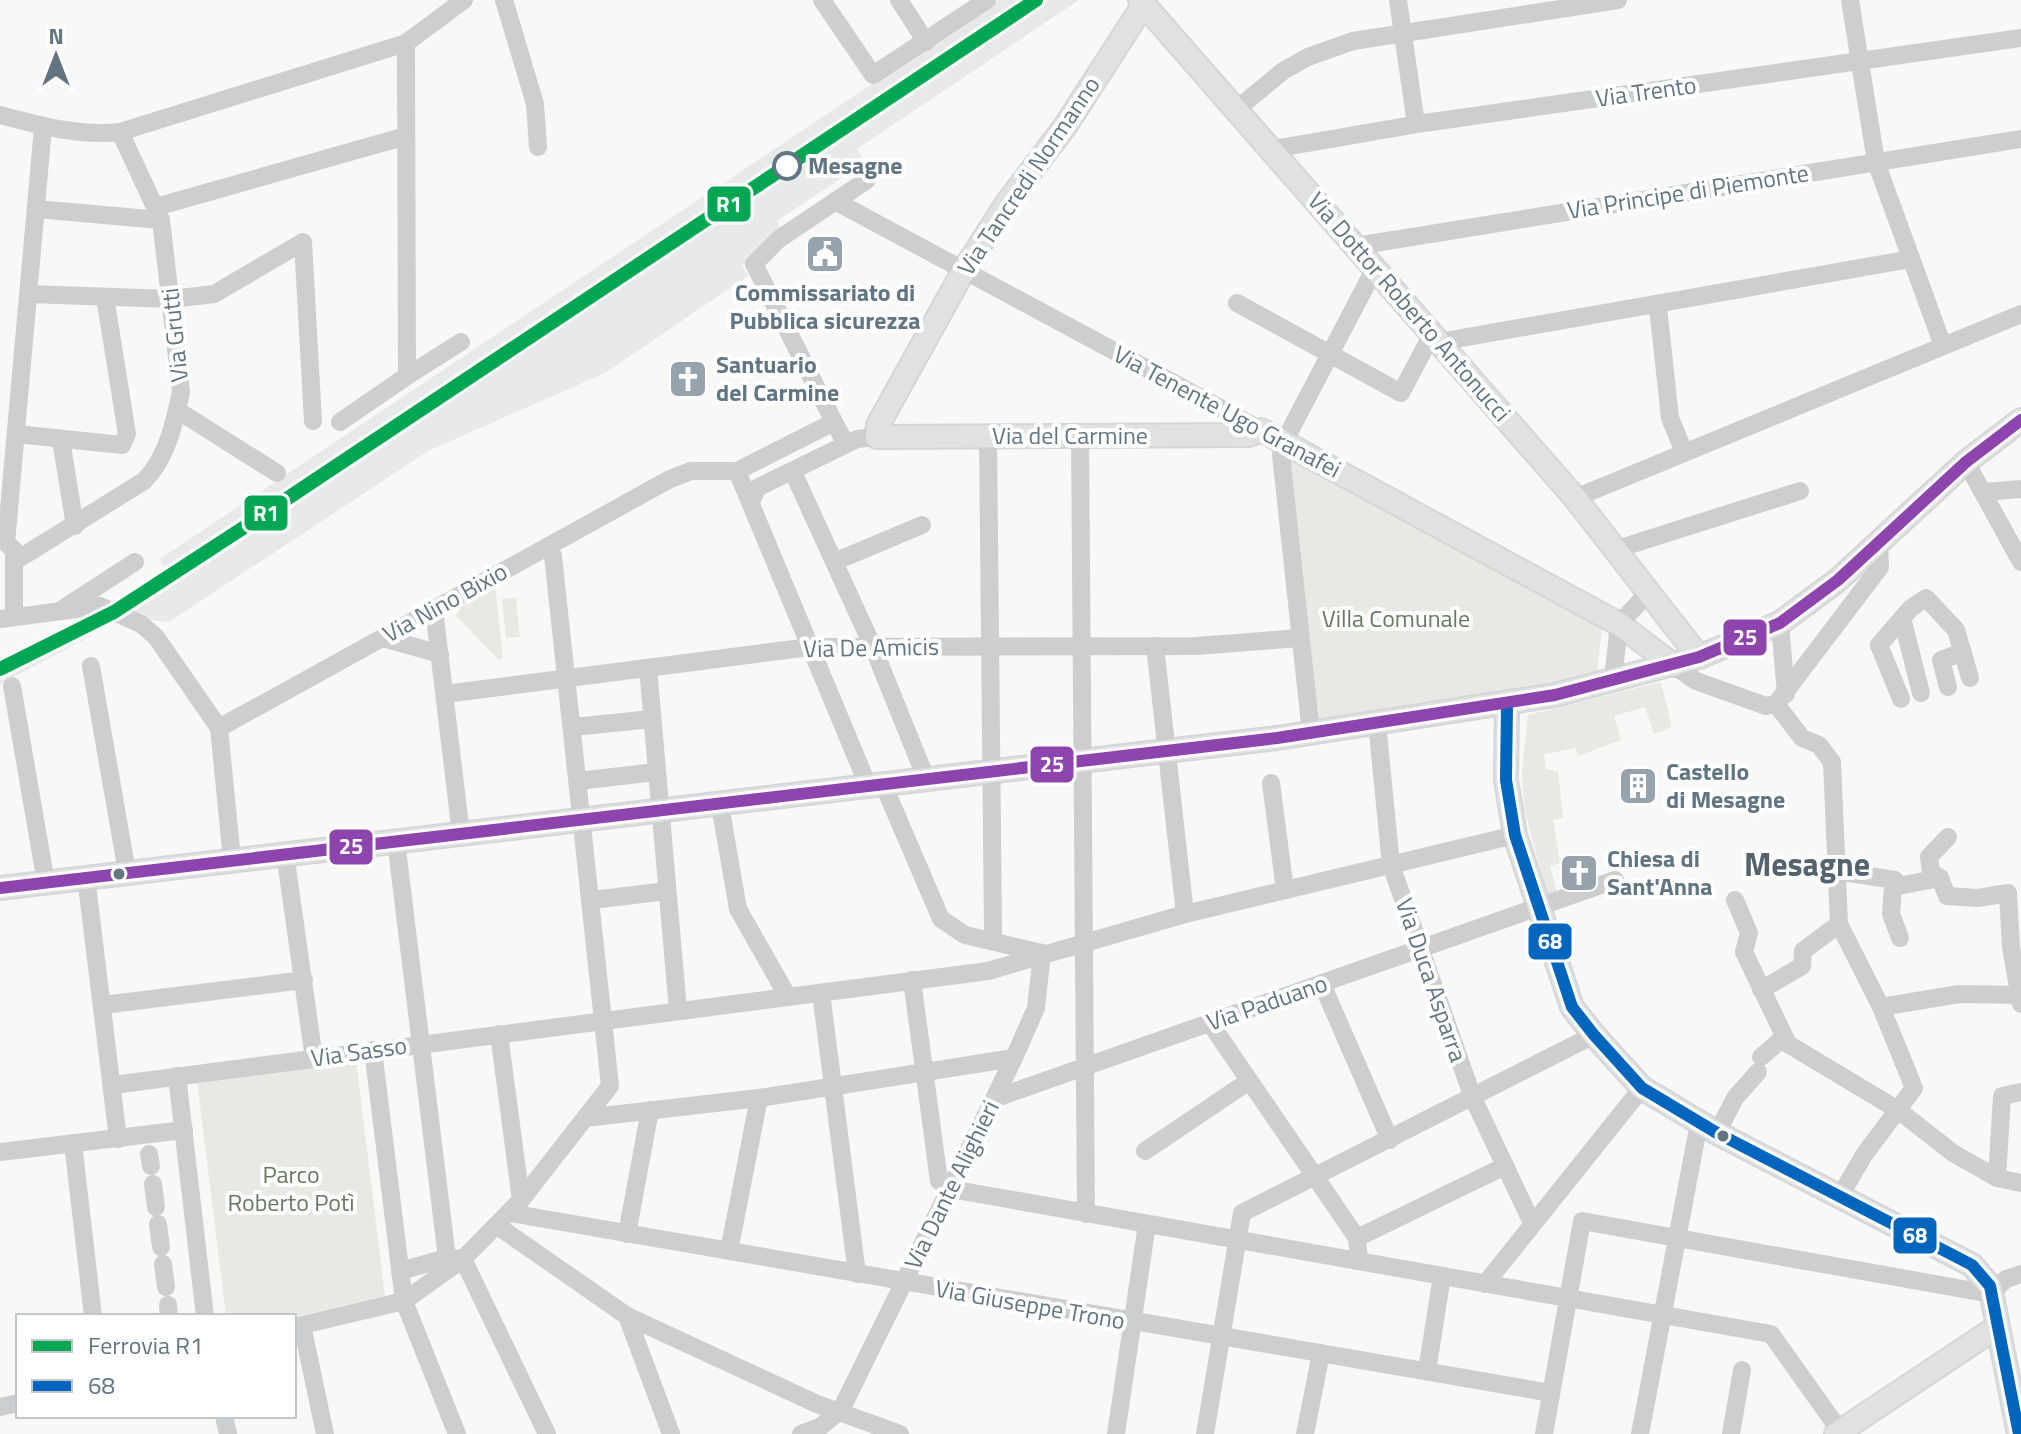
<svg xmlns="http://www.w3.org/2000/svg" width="2021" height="1434" font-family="'Titillium Web',sans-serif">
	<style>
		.built { fill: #e7eae9 }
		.green { fill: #e7eae4 }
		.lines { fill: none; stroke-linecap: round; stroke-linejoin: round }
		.major-casing { stroke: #d5d6d7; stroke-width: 26 }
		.minor { stroke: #cdcecf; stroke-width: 18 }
		.major { stroke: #e0e1e2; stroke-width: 22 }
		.bus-1-casing { stroke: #fff; stroke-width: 18 }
		.bus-2-casing { stroke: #fff; stroke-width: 18 }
		.bus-1 { stroke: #0065bd; stroke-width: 12 }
		.bus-2 { stroke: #8e44ad; stroke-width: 12 }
		.rail-1-casing { stroke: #fff; stroke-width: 20 }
		.rail-1 { stroke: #00a651; stroke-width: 14 }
		.stop-dot { fill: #fff; stroke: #627583; stroke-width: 4 }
		.bus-dot { fill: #627583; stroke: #fff; stroke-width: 3 }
		.labels { text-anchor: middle; stroke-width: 8; stroke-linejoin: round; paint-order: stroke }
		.street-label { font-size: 24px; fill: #627583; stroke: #fff }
		.stop-label { font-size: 24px; font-weight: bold; fill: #627583; stroke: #fff; text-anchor: start }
		.poi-label { font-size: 24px; font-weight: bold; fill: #627583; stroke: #fff; text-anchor: start }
		.park-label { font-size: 24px; fill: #667a62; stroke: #fff }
		.district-label { font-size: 32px; font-weight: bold; fill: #55636e; stroke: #fff }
		.line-badge { stroke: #fff; stroke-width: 3 }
		.badge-label { font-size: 22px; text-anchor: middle; font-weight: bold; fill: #fff }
	</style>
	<rect width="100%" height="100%" fill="#f8f8f7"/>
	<polygon class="built" points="998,0 1079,0 857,149 864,163 777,221 780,228 742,265 748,276 605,373 428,451 169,622 151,620 130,611 89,632 91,636 0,684 0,658 113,604 165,570 160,559"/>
	<g class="green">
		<polygon points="1288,456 1602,627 1597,674 1507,695 1320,722 1315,717"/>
		<polygon points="490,586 495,588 503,656 500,661 456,616 461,607"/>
		<polygon points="516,598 520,637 506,638 502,599"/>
		<polygon points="1661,682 1672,727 1654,734 1645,707 1614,716 1621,740 1578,756 1576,748 1544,754 1546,769 1558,771 1563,818 1553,820 1560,863 1550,866 1558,897 1548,899 1524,808 1522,771 1528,715"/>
		<polygon points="356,1060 385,1296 294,1317 226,1316 197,1081"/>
	</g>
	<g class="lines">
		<g class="major-casing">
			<g id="major">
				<polyline points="1140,0 1575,498 1699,657"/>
				<polyline points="1144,4 1066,125 1007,203 964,270 878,425 877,437 1249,435 1261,430 1619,624 1673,665"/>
				<polyline points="1507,705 1506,780 1515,835 1572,1007 1594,1035 1642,1088 1717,1133 1972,1265 1990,1286 2019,1434"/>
				<polyline points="0,888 1277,738 1555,695 1699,657 1780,623 1838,580 1966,462 2021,420"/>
				<polyline points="1836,1434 1997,1327"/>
			</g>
		</g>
		<g class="minor">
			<polyline points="504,0 535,104 538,147"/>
			<polyline points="822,0 873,75 987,0"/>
			<polyline points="899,0 926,42"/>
			<polyline points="1398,0 1416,124"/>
			<polyline points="1850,0 1876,162 1943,346"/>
			<polyline points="1237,109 1283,71 1308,57 1353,41 1618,0"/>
			<path d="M0,115C40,126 79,136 120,132L406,43L464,0"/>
			<polyline points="1273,149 1424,123 2021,38"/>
			<polyline points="835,201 1261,430"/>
			<polyline points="156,207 406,136"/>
			<polyline points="36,209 161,220"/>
			<polyline points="1356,246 2021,139"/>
			<polyline points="28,294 172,299 214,294 303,242 313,421"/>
			<polyline points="1237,303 1401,393 1432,334"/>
			<polyline points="1658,307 1670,418 1684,452"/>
			<polyline points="1439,342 1911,259"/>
			<polyline points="407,376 461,342"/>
			<polyline points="177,410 277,473"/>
			<polyline points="340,422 407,376 406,43"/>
			<polyline points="834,422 754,264 779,239 867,180"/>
			<polyline points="16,434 122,445 127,434 105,297"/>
			<polyline points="1080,436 1086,1214"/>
			<polyline points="988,437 993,932"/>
			<polyline points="61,440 75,526"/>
			<polyline points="1966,462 2021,562"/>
			<polyline points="737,471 869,788"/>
			<polyline points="793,472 873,647 927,781"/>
			<polyline points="1985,492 2021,489"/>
			<polyline points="1575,498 2021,314"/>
			<polyline points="752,500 757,488 857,439 877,437"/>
			<polyline points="1617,549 1800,491"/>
			<path d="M15,561L144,481C167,458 174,424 181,392L161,220L120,132"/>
			<polyline points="834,562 922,525"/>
			<polyline points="434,609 461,834"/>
			<polyline points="61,610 135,562"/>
			<polyline points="14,616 14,550 6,543 43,127"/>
			<polyline points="1902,618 1921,693"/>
			<polyline points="0,619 100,606 141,624 156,637 219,728 232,859"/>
			<polyline points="1780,623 1786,694"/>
			<polyline points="383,638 440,654"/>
			<polyline points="1155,646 1185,914"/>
			<polyline points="1673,665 1696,681 1766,706 1776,704 1880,567 1879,545"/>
			<polyline points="91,666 127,872"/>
			<polyline points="648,668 678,1010"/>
			<polyline points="1613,680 1619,624 1650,591"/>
			<polyline points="12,686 46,883"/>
			<polyline points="1948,687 1941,660 1963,652"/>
			<polyline points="445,694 809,647 1196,646 1300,638"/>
			<polyline points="1901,699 1879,645 1911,608 1926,598 1956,630 1970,678"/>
			<polyline points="1776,704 1802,738 1819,745 1832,762 1839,924 1881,1007 1914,1088 1864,1155 1840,1196"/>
			<polyline points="1377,723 1391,865 1473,1098 1532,1223"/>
			<polyline points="573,727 652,719"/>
			<polyline points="219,728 670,479 691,471 737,471 834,422 846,444"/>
			<polyline points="1311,733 1281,455 1284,442 1374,270"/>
			<polyline points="578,781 656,772"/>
			<polyline points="1271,783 1285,890"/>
			<polyline points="884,786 941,919 965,935 1042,953"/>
			<polyline points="720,805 738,909 788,997"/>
			<polyline points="396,841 447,1258"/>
			<polyline points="285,853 314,1059"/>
			<polyline points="1837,871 1895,880 1893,887 1940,878 1947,896 1978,898 2008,893 2011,947 2021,1004"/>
			<polyline points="86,877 118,1139"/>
			<polyline points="1940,878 1931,872 1929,857 1948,837"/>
			<polyline points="1893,887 1891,914 1900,938"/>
			<polyline points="592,900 667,891"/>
			<polyline points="1735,900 1749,933 1744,952 1788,1044 1898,1110 1953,1153 1997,1178 2021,1183"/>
			<polyline points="912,980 939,1181 951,1189 1771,1334 1840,1431"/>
			<polyline points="1322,984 1390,1140"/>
			<polyline points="1761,990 1802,966 1803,951 1839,924"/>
			<polyline points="821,993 857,1274"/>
			<polyline points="103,1005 304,980"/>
			<polyline points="1881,1007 1959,994 2020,995"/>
			<polyline points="1210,1023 1357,1238 1359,1261"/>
			<polyline points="499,1034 521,1200"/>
			<polyline points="373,1050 404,1301 457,1434"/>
			<polyline points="1761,1057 1784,1037"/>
			<polyline points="177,1076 205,1316"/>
			<polyline points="113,1085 988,971 1185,914 1515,835"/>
			<polyline points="996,1098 1615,880"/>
			<polyline points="585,1118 759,1098 1014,1058"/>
			<polyline points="1717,1133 1735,1098 1758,1072"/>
			<polyline points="73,1143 93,1316"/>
			<polyline points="1145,1151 1249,1081"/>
			<polyline points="0,1152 184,1130"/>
			<polyline points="149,1154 151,1166"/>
			<polyline points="1997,1178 2002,1096 2021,1092"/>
			<polyline points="153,1184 156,1207"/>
			<polyline points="510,1213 1551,1393"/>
			<polyline points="158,1224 161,1247"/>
			<polyline points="499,1227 627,1316 817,1404 900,1434"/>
			<polyline points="627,1234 650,1110"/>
			<polyline points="1357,1238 1505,1166"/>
			<polyline points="729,1251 759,1098"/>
			<polyline points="163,1264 166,1287"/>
			<polyline points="400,1271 447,1258 463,1259 547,1434"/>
			<polyline points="1485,1284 1642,1088"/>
			<polyline points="168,1305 169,1316"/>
			<polyline points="627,1316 671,1434"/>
			<polyline points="302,1325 325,1434"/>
			<polyline points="294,1327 404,1301 463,1259 521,1200 610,1086 553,556 548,546"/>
			<polyline points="1427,1371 1442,1276"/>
			<polyline points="0,1407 18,1403"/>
			<polyline points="224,1416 228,1434"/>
			<polyline points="801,1434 820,1427 841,1410 1014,1058 1036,1008 1042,953"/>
			<polyline points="1116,1434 1147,1224"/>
			<polyline points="1205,1434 1242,1213 1594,1035"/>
			<polyline points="1305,1434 1321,1353"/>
			<polyline points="1544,1434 1582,1221 1991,1294 2006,1279 2021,1274"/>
			<polyline points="1640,1434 1699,1123"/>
			<polyline points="1731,1434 1742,1370"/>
		</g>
		<use href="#major" class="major"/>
		<g class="bus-1-casing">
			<polyline id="bus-1" points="1507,705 1506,780 1515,835 1572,1007 1594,1035 1642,1088 1717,1133 1972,1265 1990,1286 2019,1434"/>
		</g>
		<g class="bus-2-casing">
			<polyline id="bus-2" points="0,888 1277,738 1555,695 1699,657 1780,623 1838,580 1966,462 2021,420"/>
		</g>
		<use href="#bus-1" class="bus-1"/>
		<use href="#bus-2" class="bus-2"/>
		<g class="rail-1-casing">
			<polyline id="rail-1" points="0,669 114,612 240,530 1036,0"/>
		</g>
		<use href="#rail-1" class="rail-1"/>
	</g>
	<defs>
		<g id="civic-square" transform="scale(2)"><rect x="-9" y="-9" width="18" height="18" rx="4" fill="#96a3ac" stroke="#fff"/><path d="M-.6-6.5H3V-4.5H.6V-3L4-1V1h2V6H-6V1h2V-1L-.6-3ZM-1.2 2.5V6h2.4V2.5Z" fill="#fff"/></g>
		<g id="church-square" transform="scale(2)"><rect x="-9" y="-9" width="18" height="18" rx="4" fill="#96a3ac" stroke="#fff"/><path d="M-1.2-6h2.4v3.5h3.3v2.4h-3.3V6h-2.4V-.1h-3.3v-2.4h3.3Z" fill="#fff"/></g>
		<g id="building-square" transform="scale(2)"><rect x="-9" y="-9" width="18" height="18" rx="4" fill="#96a3ac" stroke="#fff"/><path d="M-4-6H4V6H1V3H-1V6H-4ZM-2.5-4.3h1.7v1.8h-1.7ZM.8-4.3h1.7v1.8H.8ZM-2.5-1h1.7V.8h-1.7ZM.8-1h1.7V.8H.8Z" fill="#fff"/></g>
	</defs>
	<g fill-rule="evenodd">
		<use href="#civic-square" x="825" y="254"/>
		<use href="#church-square" x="688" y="379"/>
		<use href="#building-square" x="1638" y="786"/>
		<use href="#church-square" x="1579" y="873"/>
	</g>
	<circle class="stop-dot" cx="787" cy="166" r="13"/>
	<g class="bus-dot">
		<circle cx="119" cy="874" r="7"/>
		<circle cx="1723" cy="1136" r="7"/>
	</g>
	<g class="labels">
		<g class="street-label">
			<text transform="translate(1646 92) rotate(-8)" y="8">Via Trento</text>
			<text transform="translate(1029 176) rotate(-56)" y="8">Via Tancredi Normanno</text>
			<text transform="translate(1688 192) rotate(-9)" y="8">Via Principe di Piemonte</text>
			<text transform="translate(1409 307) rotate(49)" y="8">Via Dottor Roberto Antonucci</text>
			<text transform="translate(175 335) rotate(-96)" y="8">Via Grutti</text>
			<text transform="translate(1227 412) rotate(28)" y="8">Via Tenente Ugo Granafei</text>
			<text x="1070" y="444">Via del Carmine</text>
			<text transform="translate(445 603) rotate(-29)" y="8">Via Nino Bixio</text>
			<text transform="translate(871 648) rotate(-1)" y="8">Via De Amicis</text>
			<text transform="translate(1431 980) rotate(71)" y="8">Via Duca Asparra</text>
			<text transform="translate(1267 1003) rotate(-19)" y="8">Via Paduano</text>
			<text transform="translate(359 1052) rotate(-8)" y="8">Via Sasso</text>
			<text transform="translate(952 1185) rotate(-64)" y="8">Via Dante Alighieri</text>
			<text transform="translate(1030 1305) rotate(10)" y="8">Via Giuseppe Trono</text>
		</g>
		<g class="stop-label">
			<text x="808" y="174">Mesagne</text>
		</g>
		<g class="poi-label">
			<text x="825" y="301" text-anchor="middle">Commissariato di<tspan x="825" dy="28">Pubblica sicurezza</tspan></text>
			<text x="716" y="373">Santuario<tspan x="716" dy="28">del Carmine</tspan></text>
			<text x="1666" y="780">Castello<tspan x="1666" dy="28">di Mesagne</tspan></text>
			<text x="1607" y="867">Chiesa di<tspan x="1607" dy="28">Sant'Anna</tspan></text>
		</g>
		<g class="park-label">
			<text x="1396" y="627">Villa Comunale</text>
			<text x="291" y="1183">Parco<tspan x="291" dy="28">Roberto Potì</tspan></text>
		</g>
		<g class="district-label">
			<text x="1807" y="876">Mesagne</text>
		</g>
	</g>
	<g class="line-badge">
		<rect x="706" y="185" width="46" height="38" rx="8" fill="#00a651"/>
		<rect x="243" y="494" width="46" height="38" rx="8" fill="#00a651"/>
		<rect x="1722" y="618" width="46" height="39" rx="8" fill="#8e44ad"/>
		<rect x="1029" y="745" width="46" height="39" rx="8" fill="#8e44ad"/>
		<rect x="328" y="828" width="46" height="38" rx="8" fill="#8e44ad"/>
		<rect x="1527" y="922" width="46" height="39" rx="8" fill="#0065bd"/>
		<rect x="1892" y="1216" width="46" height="39" rx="8" fill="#0065bd"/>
	</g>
	<g class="badge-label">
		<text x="729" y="212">R1</text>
		<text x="266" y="521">R1</text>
		<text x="1745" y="645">25</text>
		<text x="1052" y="772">25</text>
		<text x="351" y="854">25</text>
		<text x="1550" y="949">68</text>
		<text x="1915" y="1243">68</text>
	</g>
	<rect x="16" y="1314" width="280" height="104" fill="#ffffff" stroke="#c0c8cd" stroke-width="2"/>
	<rect x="32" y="1340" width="40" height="12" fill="#00a651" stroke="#c0c8cd" stroke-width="2"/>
	<text x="88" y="1354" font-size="24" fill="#627583">Ferrovia R1</text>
	<rect x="32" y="1380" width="40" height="12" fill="#0065bd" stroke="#c0c8cd" stroke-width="2"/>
	<text x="88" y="1394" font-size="24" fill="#627583">68</text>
	<g transform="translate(56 56)" stroke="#ffffff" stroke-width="6" paint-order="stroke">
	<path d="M0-6L14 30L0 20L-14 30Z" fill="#627583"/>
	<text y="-12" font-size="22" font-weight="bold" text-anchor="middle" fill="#627583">N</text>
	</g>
</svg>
